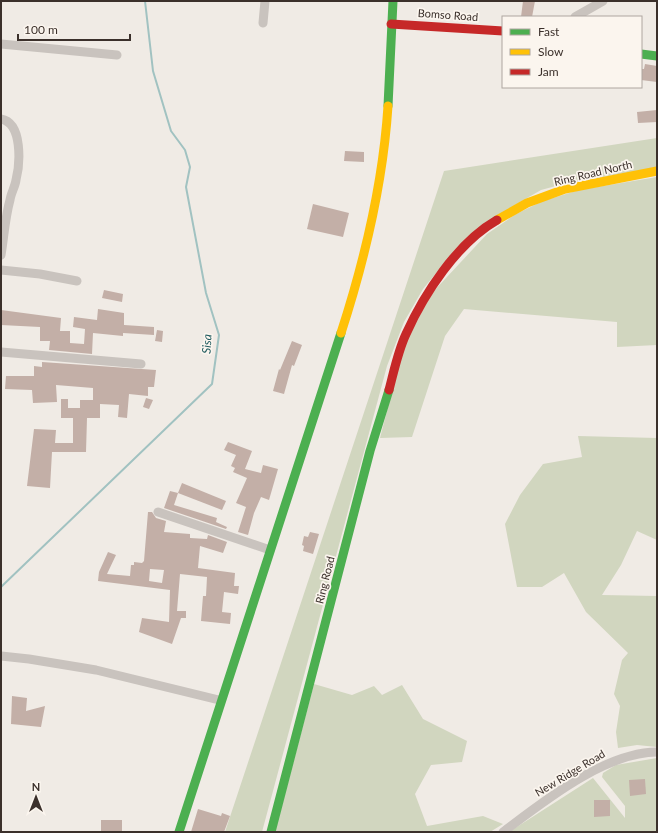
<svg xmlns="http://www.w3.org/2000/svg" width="658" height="833" font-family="Lato,sans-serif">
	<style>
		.green { fill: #d1d6bf }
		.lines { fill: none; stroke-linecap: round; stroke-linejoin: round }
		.stream { stroke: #a1c2c1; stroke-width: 2 }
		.building { fill: #c3afa7; fill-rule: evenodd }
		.street { stroke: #c9c3be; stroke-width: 9 }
		.fast { stroke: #4caf50; stroke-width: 9 }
		.slow { stroke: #ffc107; stroke-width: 9 }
		.jam { stroke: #c62828; stroke-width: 9 }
		.labels { text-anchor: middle; stroke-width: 3.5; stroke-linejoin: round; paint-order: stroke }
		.street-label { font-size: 11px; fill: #3b302b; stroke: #fbf5ee }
		.water-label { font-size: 12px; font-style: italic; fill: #1f5a5e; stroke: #fbf5ee }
	</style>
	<rect width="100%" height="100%" fill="#f0ebe5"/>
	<g class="green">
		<polygon points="657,138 657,168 567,183 541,190 515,205 437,272 423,289 404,322 387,366 262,832 225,832 444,171"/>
		<polygon points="657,177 657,345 617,347 617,322 464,309 445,336 412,437 380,438 404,345 432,293 487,234 516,214 543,201 579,190"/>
		<polygon points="578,436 657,438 657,540 637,531 621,565 602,595 657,596 657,747 637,745 618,748 616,732 620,706 614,694 622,660 628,653 586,612 564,573 542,587 517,587 505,524 520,495 543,464 582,457"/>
		<polygon points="314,684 352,695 374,686 382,695 402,685 423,719 467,741 462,762 431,765 415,794 427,826 483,816 503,824 490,832 275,832"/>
		<polygon points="657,758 657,832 509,832 593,778 625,818 625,806 602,777 603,773 616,765"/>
	</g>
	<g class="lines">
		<polyline class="stream" points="1,587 212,384 219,335 206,293 186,187 190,167 185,150 171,131 153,71 145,1"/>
	</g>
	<g class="building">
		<polygon points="523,1 535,1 532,17 521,17"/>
		<polygon points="645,64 657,66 657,82 641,80 641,69 644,69"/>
		<polygon points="657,110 657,122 638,123 637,112"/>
		<polygon points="345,151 364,152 364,162 344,161"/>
		<polygon points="313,204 349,213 343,237 307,229"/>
		<polygon points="104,290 123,294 122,302 102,298"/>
		<polygon points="98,309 124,313 124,325 154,327 154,335 123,333 123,336 93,333 92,354 49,350 50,341 40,341 40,327 1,325 1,310 61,318 60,331 70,331 70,343 84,344 85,329 73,327 74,317 97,320"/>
		<polygon points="157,330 163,331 162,342 155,341"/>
		<polygon points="292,341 302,345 294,366 292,365 284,394 273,391 279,369 280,370"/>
		<polygon points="42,362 156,370 154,387 148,387 148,396 129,394 127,418 118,417 119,405 100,404 100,418 87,418 86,452 52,452 50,488 27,486 34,429 56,430 55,443 73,443 73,418 61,418 61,399 68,399 68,408 80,408 80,400 93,400 93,388 56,385 57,402 33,403 32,390 5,389 6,376 34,376 34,366 42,367"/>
		<polygon points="146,398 153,400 149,409 143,407"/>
		<polygon points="228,442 252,451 245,469 261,473 263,465 278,469 269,500 261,497 254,513 248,535 238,532 246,507 236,503 247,478 233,472 235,468 231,466 236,455 224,450"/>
		<polygon points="182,483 226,501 222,510 178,493"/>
		<polygon points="170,491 178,493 174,505 217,518 216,522 227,527 226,529 164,508"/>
		<path d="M148,512H152L156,518L166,521L164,532L190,534V538L207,539L208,535L227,542L223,553L200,546L198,568L235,573L234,586H239L238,594L224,592L222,612L231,613L230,624L201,621L203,596H206L207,577L180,574L177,611H186V618H181L172,644L139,632L142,618L169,622L170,590L98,581L99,572L108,552L116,555L107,574L130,576L131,565H134V562L142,563L144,561ZM150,569L164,570L162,583L149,581Z"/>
		<polygon points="310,532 319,534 313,554 303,551 304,546 302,545 304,536 308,537"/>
		<polygon points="12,696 27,698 26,711 45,706 41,727 11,724"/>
		<polygon points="645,779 646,794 630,796 629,780"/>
		<polygon points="594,800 610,800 610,816 594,817"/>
		<polygon points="198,809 221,816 222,813 230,816 224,832 191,832"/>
		<rect x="101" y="820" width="21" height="12"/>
	</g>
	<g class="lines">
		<g class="street">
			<polyline points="575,17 603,1"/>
			<polyline points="263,23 265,1"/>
			<polyline points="1,44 117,55"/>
			<path d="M1,119C23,123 20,164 16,180C15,187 11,193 10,200C5,218 4,237 1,255"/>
			<polyline points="1,270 40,274 77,281"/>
			<polyline points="1,352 141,364"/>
			<polyline points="158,512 270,550"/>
			<polyline points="1,656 29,659 96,670 219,700"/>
			<path d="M503,832C543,802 605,752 657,752"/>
		</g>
		<g class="fast">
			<polyline points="641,54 657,56"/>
			<polyline points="388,106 393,1"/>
			<polyline points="179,832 341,333"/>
			<polyline points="271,832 370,451 389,390"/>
		</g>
		<g class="slow">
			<polyline points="497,220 527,203 565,189 657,171"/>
			<path d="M341,333C365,259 383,184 388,106"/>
		</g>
		<g class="jam">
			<polyline points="391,24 503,31"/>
			<path d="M389,390C394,371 398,351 406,334C424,294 457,243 497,220"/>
		</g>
	</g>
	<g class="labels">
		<g class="street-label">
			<text transform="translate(448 15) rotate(4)" y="4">Bomso Road</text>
			<text transform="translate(593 173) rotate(-13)" y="4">Ring Road North</text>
			<text transform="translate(325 580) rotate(-76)" y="4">Ring Road</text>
			<text transform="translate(570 773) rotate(-31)" y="4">New Ridge Road</text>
		</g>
		<g class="water-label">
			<text transform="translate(207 344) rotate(-87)" y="4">Sisa</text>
		</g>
	</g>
	<rect width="658" height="833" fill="none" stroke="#3b302b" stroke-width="4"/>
	<rect x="502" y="16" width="140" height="72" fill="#fbf5ee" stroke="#aea6a0"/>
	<rect x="510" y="29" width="20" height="6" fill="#4caf50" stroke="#aea6a0"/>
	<text x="538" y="36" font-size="12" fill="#3b302b">Fast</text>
	<rect x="510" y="49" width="20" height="6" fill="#ffc107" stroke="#aea6a0"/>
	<text x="538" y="56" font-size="12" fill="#3b302b">Slow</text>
	<rect x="510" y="69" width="20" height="6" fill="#c62828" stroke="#aea6a0"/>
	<text x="538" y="76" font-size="12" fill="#3b302b">Jam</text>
	<g transform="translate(36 797)" stroke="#fbf5ee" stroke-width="3" paint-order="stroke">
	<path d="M0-3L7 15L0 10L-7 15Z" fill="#3b302b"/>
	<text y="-6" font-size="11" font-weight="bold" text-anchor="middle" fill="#3b302b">N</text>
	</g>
	<path d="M18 34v6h112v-6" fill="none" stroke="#3b302b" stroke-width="2"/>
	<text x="24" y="34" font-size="12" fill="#3b302b" stroke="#fbf5ee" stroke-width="3" paint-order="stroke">100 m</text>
</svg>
